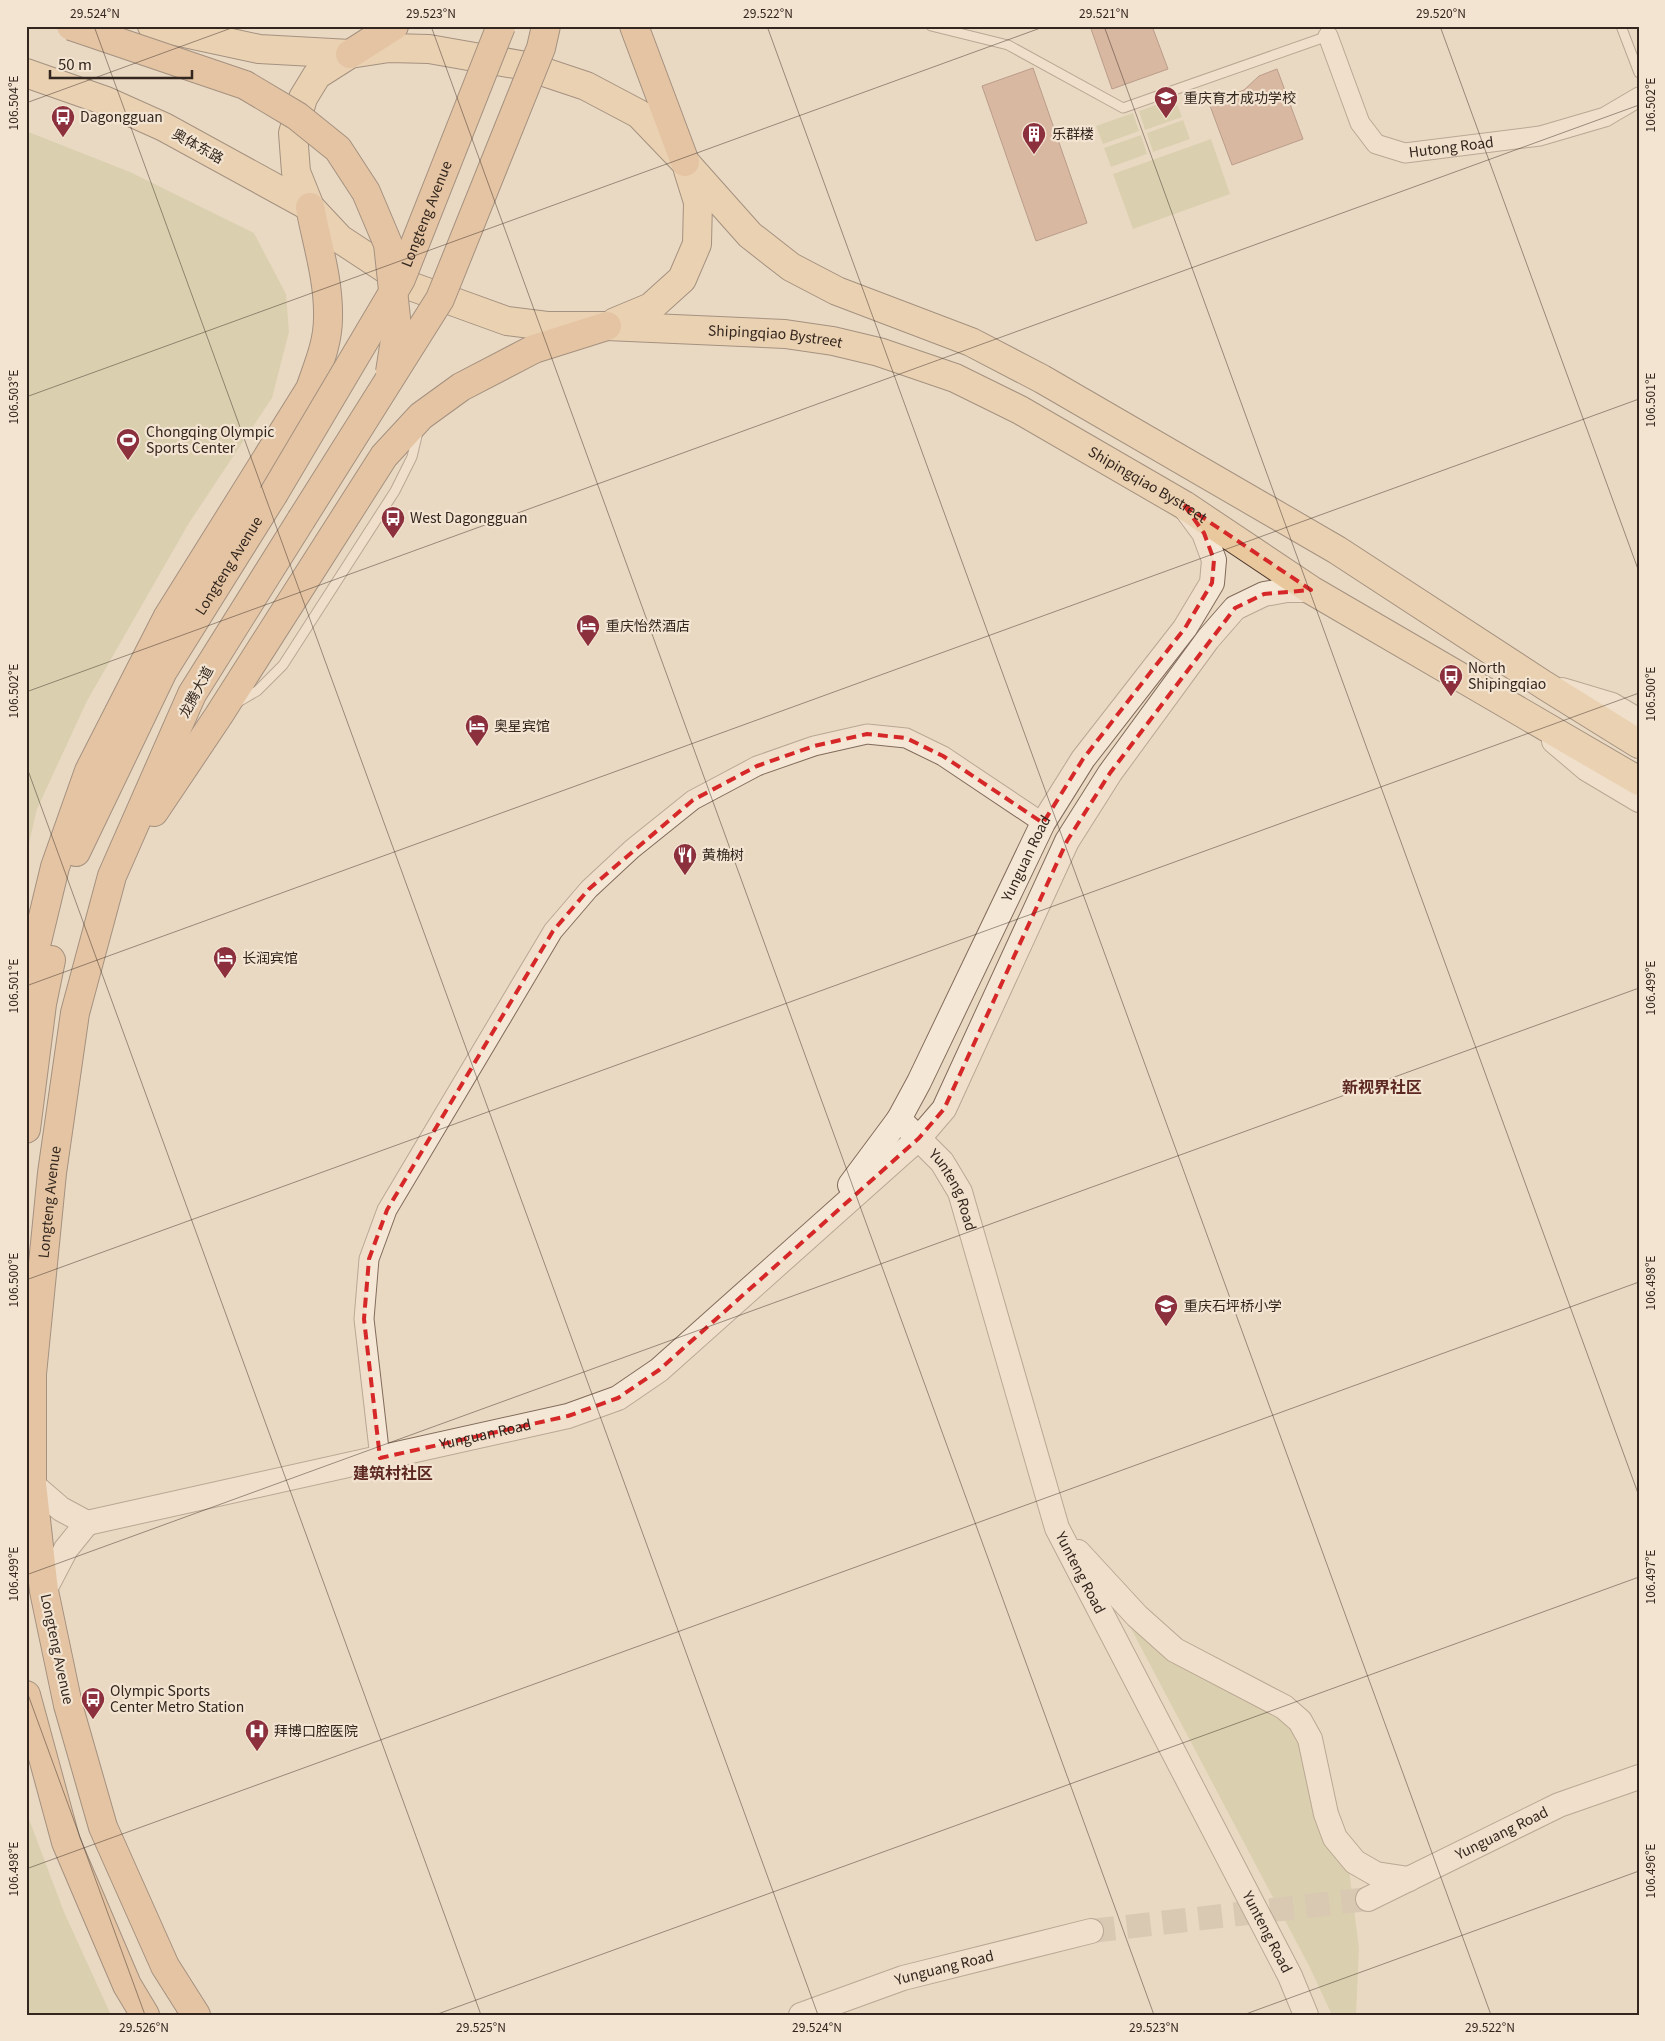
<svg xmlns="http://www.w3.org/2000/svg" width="1665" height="2041" font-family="Georgia,'Noto Sans SC',serif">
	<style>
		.green { fill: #c7c697 }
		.building { fill: #c5907b; stroke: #7f5343 }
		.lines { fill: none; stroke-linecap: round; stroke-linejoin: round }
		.tertiary-tunnel { stroke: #c5b5a1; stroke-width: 24; stroke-dasharray: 24 12; stroke-linecap: butt }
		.service-casing { stroke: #826b5b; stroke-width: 11 }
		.minor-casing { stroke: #826b5b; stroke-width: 21 }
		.tertiary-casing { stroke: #826b5b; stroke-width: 26 }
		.primary-casing { stroke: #503a2f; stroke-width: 30 }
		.trunk-casing { stroke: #503a2f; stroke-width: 30 }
		.service { stroke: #f5e7d5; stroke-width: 9 }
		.minor { stroke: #f5e7d5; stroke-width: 19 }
		.tertiary { stroke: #f5e7d5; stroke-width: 24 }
		.primary { stroke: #eac89d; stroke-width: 28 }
		.trunk { stroke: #deab7b; stroke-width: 28 }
		.trunk-bridge-casing { stroke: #503a2f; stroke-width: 30; stroke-linecap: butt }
		.trunk-bridge { stroke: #deab7b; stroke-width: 28 }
		.marked { fill: none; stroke: #d62828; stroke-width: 4; stroke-dasharray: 10 6; stroke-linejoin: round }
		.ticks { fill: none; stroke: #33261e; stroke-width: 1; stroke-opacity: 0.45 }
		.labels { text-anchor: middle; stroke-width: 4.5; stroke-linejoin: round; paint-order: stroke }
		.poi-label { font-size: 14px; fill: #33261e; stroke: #f2e4d1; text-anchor: start }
		.street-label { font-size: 14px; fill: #33261e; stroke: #f2e4d1 }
		.quarter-label { font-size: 16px; font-weight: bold; fill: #5c2621; stroke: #f2e4d1 }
		.neatline { fill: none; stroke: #33261e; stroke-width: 2 }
		.ticks-label { font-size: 12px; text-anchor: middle; fill: #33261e }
	</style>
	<rect width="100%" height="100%" fill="#ead9c2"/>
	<g class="green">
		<polygon points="1175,98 1182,117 1145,130 1139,111"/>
		<polygon points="1133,113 1139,131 1103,144 1096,126"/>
		<polygon points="1183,120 1190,139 1153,152 1147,133"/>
		<polygon points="26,131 130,172 254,233 286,294 289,332 272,398 189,523 87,701 37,809 26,856"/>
		<polygon points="1141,135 1147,154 1111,167 1104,148"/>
		<polygon points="1211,139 1230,194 1133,229 1113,174"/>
		<polygon points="1127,1621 1177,1660 1276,1717 1289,1727 1298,1744 1316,1810 1349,1870 1359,1948 1356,2015 1332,2015 1309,1966"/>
		<polygon points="26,1811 64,1912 111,2015 26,2015"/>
	</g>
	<g class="building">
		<polygon points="1090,26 1152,26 1168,69 1112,89"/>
		<polygon points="1033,68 1087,223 1036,241 982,86"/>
		<polygon points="1277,69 1303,139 1232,165 1209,103 1244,90 1259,76"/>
	</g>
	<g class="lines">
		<polyline class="tertiary-tunnel" points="1091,1931 1368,1899"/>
		<g class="service-casing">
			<g id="service">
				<polyline points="931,26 1008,45 1123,108 1328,36"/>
				<polyline points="1621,26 1639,73"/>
				<polyline points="238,702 257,691 283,665 395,491 412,457 418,432"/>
			</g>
		</g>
		<g class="minor-casing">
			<g id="minor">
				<path id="s1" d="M1328,36L1360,123L1376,144L1405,153L1540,136L1605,117L1639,97"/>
				<polyline points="380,1458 364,1319 369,1259 387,1210 553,931 589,889 632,849 693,800 757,766 814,746 867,734 906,738 943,756 1043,823"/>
			</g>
		</g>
		<g class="tertiary-casing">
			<g id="tertiary">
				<polyline points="1562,690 1612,705 1639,721"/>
				<polyline points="1554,741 1587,769 1639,800"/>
				<path id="s2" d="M899,1119L942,1162L960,1192L1057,1528L1290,1976L1306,2015"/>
				<path id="s3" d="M850,1185L899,1119L919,1082L1043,823L1083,759L1185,628L1212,583L1214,560L1204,533L1187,510"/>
				<polyline points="32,1484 61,1509 87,1523 66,1549 44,1591"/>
				<path id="s4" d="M87,1523L568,1416L618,1398L659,1370L919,1138L944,1109L1067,841L1110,773L1208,639L1235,608L1264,594L1287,590H1311"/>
				<polyline points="1078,1552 1137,1616 1175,1650 1284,1707 1300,1721 1310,1739 1326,1814 1335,1838 1355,1862 1376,1874 1409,1879"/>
				<path id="s5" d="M1368,1899L1559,1805L1639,1777"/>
				<path id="s6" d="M801,2015L903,1978L1091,1931"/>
			</g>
		</g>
		<g class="primary-casing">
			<g id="primary">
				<polyline points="152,26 259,49 350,54"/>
				<polyline points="26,73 106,101 164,127 310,207"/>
				<polyline points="615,322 651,307 682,279 697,244 698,202 688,170"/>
				<path id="s7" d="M1639,744L1544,685L1337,550L1042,379L971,342L837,291L791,267L750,235L685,162L639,114L586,86L526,66L429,49L389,48L350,54L317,75L303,98L293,133L296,172L310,207L340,239L413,287L507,321L547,326H607L785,334L833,341L879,352L955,378L1020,410L1184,505L1311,590L1639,781"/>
			</g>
		</g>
		<g class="trunk-casing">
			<g id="trunk">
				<polyline points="634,26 685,162"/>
				<polyline points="350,54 394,26"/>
				<polyline points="154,812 219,715 384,456 421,416 461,387 534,349 607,326"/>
				<path id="s8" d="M76,852L163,671L273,495"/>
				<path d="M26,987L55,867L89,771L167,618L310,389C318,366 328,343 328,318C329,281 317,243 310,207"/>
				<polyline points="26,1129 42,1004 51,960"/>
				<polyline points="26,1695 66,1842 127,1985 145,2015"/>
				<path id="s9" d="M196,2015L165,1966L103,1827L68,1705L44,1591L32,1484V1374L52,1173L75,1013L112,876L192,694L301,520"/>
			</g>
		</g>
		<use href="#service" class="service"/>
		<use href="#minor" class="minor"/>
		<use href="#tertiary" class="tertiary"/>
		<use href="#primary" class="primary"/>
		<use href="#trunk" class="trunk"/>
		<g class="trunk-bridge-casing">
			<g id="trunk-bridge">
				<polyline points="71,26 245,85 297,116 338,149 366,192 388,244 397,327 390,372"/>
				<path id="s10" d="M273,495L401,279L501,26"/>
				<polyline points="301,520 440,299 541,48 546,26"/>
			</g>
		</g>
		<use href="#trunk-bridge" class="trunk-bridge"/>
	</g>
	<path d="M0 0H1665V2041H0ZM1184,505L1311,590L1264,594L1235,608L1110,773L1067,841L944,1109L919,1138L659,1370L618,1398L568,1416L380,1458L364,1319L369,1259L387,1210L553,931L589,889L693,800L757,766L814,746L867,734L906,738L943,756L1043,823L1083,759L1185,628L1212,583L1214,560L1204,533Z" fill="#ead9c2" fill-opacity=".55" fill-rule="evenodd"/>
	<path class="marked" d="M1184,505L1311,590L1264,594L1235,608L1110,773L1067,841L944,1109L919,1138L659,1370L618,1398L568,1416L380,1458L364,1319L369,1259L387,1210L553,931L589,889L693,800L757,766L814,746L867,734L906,738L943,756L1043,823L1083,759L1185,628L1212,583L1214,560L1204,533Z"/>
	<path class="ticks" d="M94,26L818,2015M431,26L1154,2015M767,26L1491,2015M1104,26L1639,1496M1440,26L1639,572M26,103L237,26M26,397L1046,26M26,692L1639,105M26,765L481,2015M26,986L1639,399M26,1280L1639,693M26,1575L1639,988M26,1689L145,2015M26,1869L1639,1282M435,2015L1639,1577M1243,2015L1639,1871"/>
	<defs>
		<g id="school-pin" transform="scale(1.25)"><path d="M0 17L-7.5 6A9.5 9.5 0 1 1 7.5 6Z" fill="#8c303d" stroke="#f2e4d1"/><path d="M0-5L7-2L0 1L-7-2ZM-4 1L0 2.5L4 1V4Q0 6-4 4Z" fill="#fff"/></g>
		<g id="bus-pin" transform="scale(1.25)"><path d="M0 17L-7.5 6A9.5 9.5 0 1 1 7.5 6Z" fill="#8c303d" stroke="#f2e4d1"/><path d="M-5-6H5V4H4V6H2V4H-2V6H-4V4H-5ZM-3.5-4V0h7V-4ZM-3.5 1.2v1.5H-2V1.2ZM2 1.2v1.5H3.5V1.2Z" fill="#fff"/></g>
		<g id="building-pin" transform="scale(1.25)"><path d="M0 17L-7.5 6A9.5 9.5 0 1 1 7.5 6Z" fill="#8c303d" stroke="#f2e4d1"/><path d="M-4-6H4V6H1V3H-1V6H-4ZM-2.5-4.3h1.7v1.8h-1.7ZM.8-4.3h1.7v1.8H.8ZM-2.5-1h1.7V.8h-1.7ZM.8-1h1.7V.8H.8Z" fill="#fff"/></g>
		<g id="stadium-pin" transform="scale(1.25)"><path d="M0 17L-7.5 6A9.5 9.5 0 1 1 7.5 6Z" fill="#8c303d" stroke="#f2e4d1"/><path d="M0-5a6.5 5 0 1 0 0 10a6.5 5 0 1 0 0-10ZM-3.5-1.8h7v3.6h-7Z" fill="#fff"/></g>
		<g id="hotel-pin" transform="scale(1.25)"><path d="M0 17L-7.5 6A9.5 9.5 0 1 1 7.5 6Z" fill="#8c303d" stroke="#f2e4d1"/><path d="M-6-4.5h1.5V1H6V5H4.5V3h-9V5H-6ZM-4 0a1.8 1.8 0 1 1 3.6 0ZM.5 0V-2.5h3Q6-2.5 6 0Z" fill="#fff"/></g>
		<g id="restaurant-pin" transform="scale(1.25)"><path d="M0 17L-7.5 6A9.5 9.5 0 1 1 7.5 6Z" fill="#8c303d" stroke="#f2e4d1"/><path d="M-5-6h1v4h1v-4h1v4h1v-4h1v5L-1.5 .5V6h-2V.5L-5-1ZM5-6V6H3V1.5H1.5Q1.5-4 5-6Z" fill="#fff"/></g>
		<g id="hospital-pin" transform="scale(1.25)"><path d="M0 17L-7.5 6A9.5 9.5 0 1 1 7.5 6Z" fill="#8c303d" stroke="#f2e4d1"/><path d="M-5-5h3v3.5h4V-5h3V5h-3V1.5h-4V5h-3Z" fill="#fff"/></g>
	</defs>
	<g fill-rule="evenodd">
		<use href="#school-pin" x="1166" y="98"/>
		<use href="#bus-pin" x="63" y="117"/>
		<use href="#building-pin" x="1034" y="134"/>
		<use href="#stadium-pin" x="128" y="440"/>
		<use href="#bus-pin" x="393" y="518"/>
		<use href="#hotel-pin" x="588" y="626"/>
		<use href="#bus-pin" x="1451" y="676"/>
		<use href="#hotel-pin" x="477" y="726"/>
		<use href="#restaurant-pin" x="685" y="855"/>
		<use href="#hotel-pin" x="225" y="958"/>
		<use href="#school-pin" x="1166" y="1306"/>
		<use href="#bus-pin" x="93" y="1699"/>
		<use href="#hospital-pin" x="257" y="1731"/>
	</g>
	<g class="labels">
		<g class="poi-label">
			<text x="1184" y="103">重庆育才成功学校</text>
			<text x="80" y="122">Dagongguan</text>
			<text x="1052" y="139">乐群楼</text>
			<text x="146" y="437">Chongqing Olympic<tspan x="146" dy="16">Sports Center</tspan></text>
			<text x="410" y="523">West Dagongguan</text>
			<text x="606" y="631">重庆怡然酒店</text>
			<text x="1468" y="673">North<tspan x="1468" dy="16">Shipingqiao</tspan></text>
			<text x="494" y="731">奥星宾馆</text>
			<text x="702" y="860">黄桷树</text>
			<text x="242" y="963">长润宾馆</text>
			<text x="1184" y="1311">重庆石坪桥小学</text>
			<text x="110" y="1696">Olympic Sports<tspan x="110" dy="16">Center Metro Station</tspan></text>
			<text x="274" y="1736">拜博口腔医院</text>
		</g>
		<g class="street-label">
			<text transform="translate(198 146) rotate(29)" y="5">奥体东路</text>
			<text dy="5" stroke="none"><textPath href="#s1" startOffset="196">Hutong Road</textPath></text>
			<text dy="5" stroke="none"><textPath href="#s10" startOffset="321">Longteng Avenue</textPath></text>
			<text dy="5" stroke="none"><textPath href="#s7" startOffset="2172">Shipingqiao Bystreet</textPath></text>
			<text dy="5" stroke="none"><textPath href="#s7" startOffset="2578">Shipingqiao Bystreet</textPath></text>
			<text dy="5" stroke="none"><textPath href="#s8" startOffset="325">Longteng Avenue</textPath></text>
			<text transform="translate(196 692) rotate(-62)" y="5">龙腾大道</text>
			<text dy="5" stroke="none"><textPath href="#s3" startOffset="372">Yunguan Road</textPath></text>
			<text dy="5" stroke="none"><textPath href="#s2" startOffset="91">Yunteng Road</textPath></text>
			<text dy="5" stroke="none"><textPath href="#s9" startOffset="844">Longteng Avenue</textPath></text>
			<text dy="5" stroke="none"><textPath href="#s4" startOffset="408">Yunguan Road</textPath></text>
			<text dy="5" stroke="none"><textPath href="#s2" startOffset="496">Yunteng Road</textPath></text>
			<text transform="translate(57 1649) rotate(78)" y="5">Longteng Avenue</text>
			<text dy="5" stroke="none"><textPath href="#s5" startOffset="149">Yunguang Road</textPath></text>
			<text dy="5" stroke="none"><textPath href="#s2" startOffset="901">Yunteng Road</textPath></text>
			<text dy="5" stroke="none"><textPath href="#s6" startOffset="151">Yunguang Road</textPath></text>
		</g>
		<g class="quarter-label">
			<text x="1382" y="1093">新视界社区</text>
			<text x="393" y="1479">建筑村社区</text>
		</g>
	</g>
	<rect width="1665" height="2041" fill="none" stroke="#f2e4d1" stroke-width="55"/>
	<path d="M50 70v8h142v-8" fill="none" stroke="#33261e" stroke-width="2.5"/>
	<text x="58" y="70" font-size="15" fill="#33261e" stroke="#f2e4d1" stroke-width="4" paint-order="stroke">50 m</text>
	<rect x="28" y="28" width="1610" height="1986" class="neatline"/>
	<g class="ticks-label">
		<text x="95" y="18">29.524°N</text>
		<text x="431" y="18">29.523°N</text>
		<text x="768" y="18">29.522°N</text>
		<text x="1104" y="18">29.521°N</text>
		<text x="1441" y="18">29.520°N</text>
		<text transform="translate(14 103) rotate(-90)" y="4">106.504°E</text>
		<text transform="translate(1651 105) rotate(-90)" y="4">106.502°E</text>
		<text transform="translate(14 397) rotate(-90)" y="4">106.503°E</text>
		<text transform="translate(1651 400) rotate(-90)" y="4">106.501°E</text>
		<text transform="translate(14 691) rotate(-90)" y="4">106.502°E</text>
		<text transform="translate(1651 694) rotate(-90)" y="4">106.500°E</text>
		<text transform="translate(14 986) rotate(-90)" y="4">106.501°E</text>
		<text transform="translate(1651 988) rotate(-90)" y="4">106.499°E</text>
		<text transform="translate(14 1280) rotate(-90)" y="4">106.500°E</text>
		<text transform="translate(1651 1283) rotate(-90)" y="4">106.498°E</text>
		<text transform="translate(14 1574) rotate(-90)" y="4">106.499°E</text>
		<text transform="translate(1651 1577) rotate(-90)" y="4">106.497°E</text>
		<text transform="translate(14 1869) rotate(-90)" y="4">106.498°E</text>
		<text transform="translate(1651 1871) rotate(-90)" y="4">106.496°E</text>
		<text x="144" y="2032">29.526°N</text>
		<text x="481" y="2032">29.525°N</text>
		<text x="817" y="2032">29.524°N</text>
		<text x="1154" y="2032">29.523°N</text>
		<text x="1490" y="2032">29.522°N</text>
	</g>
</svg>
